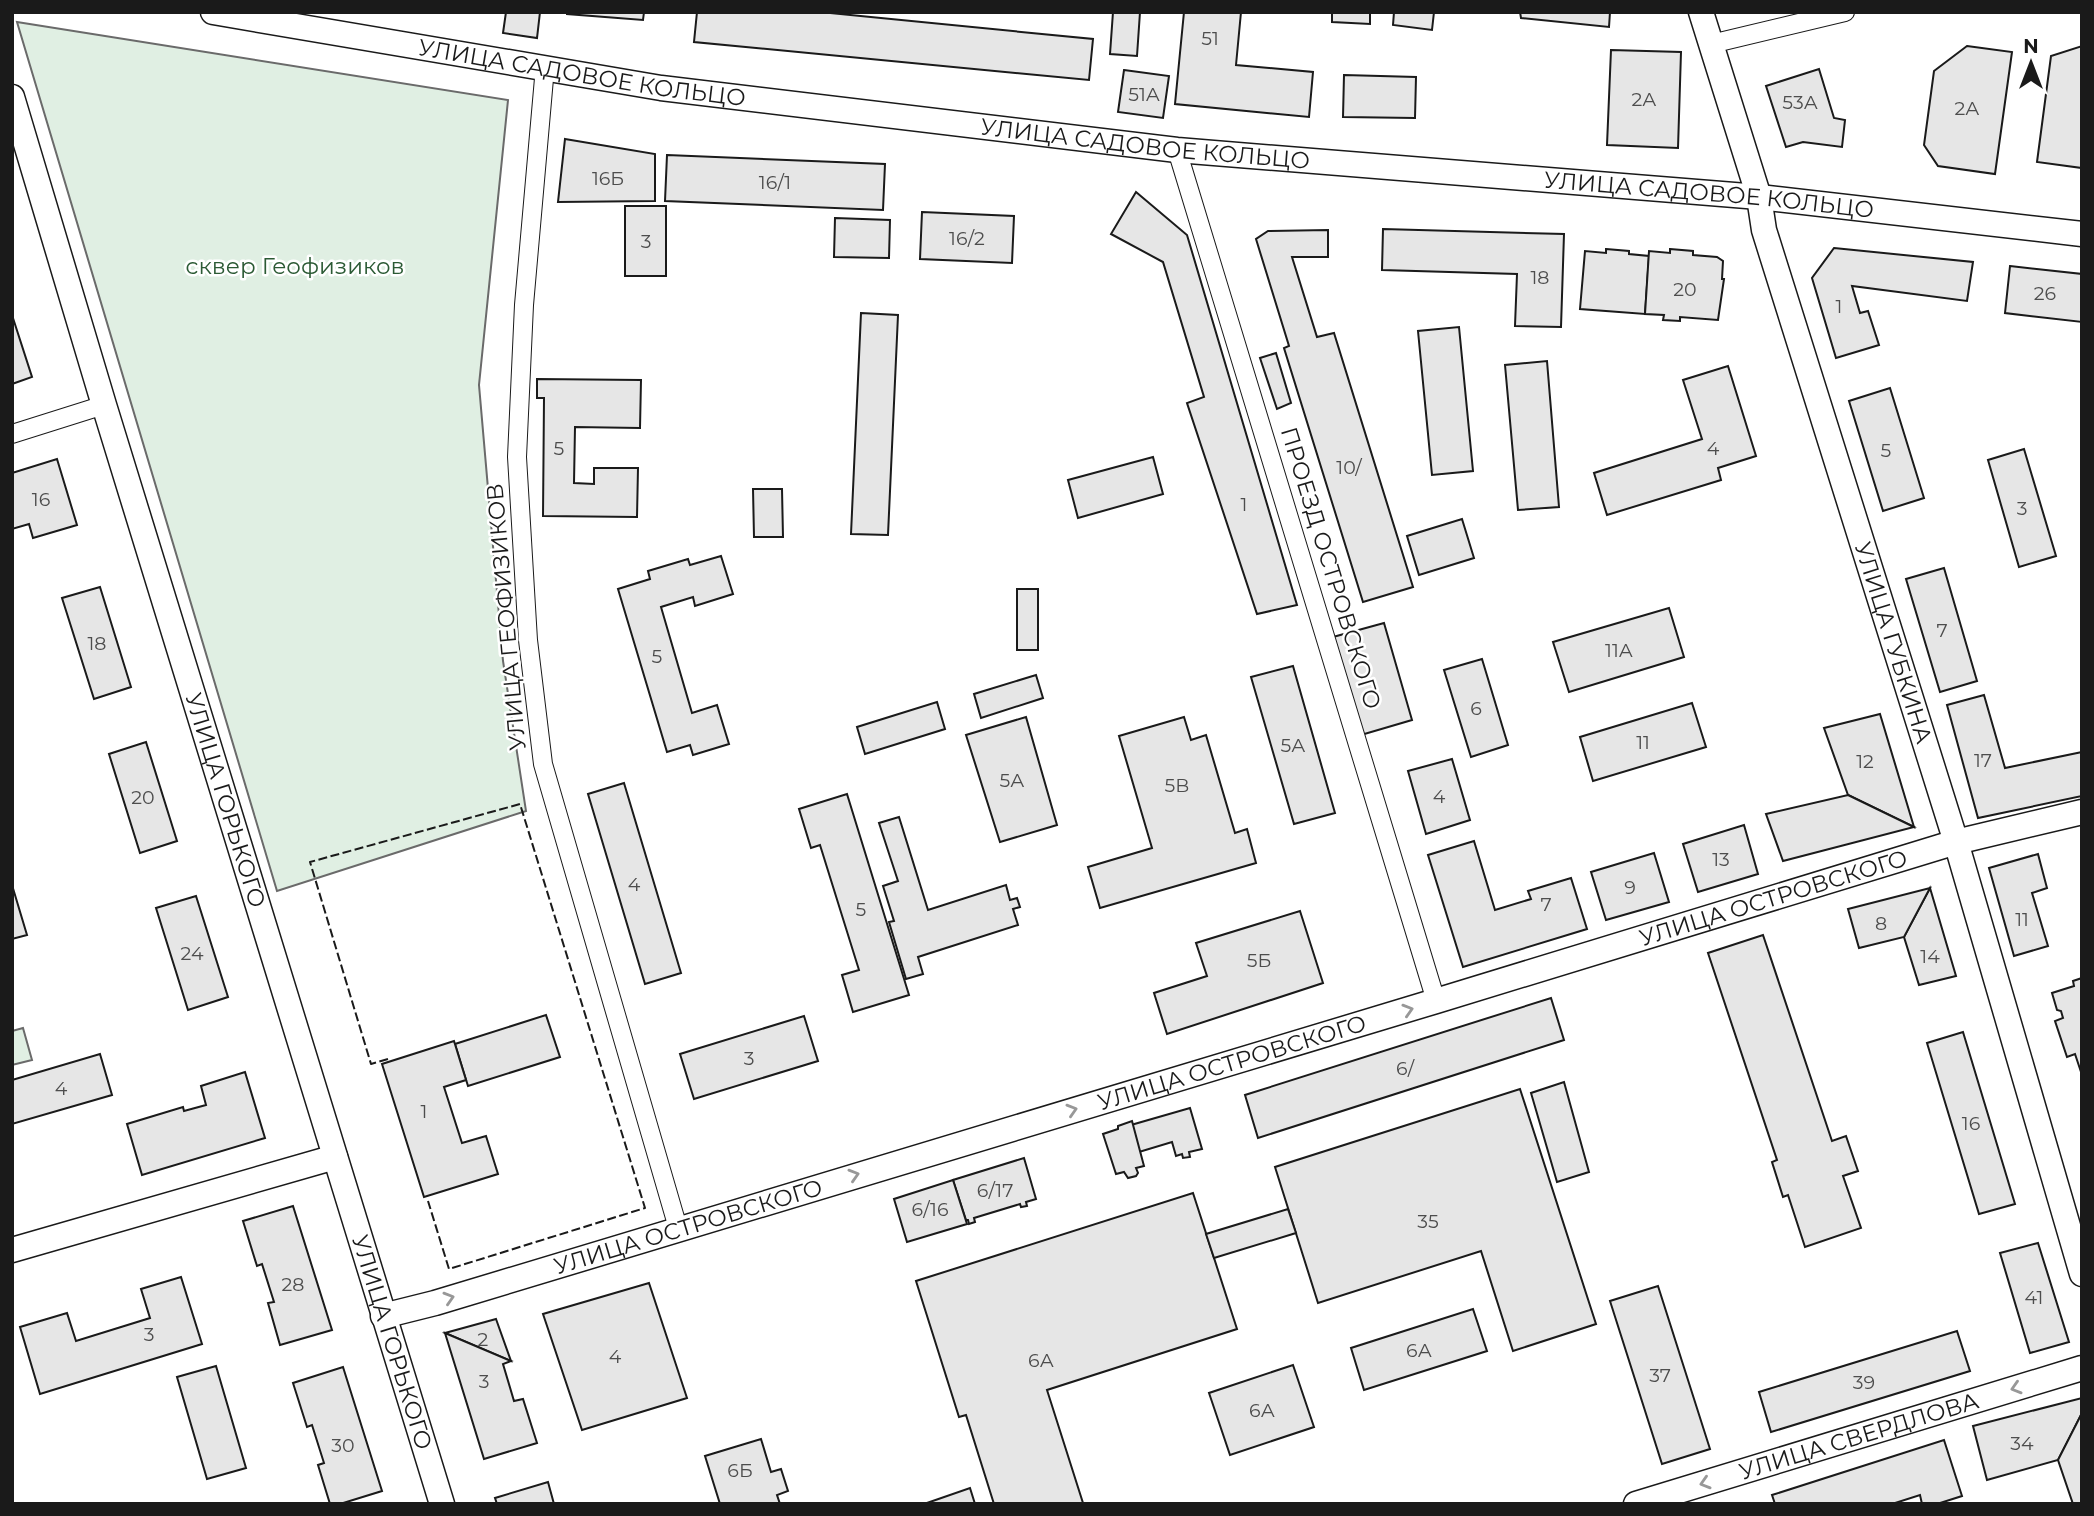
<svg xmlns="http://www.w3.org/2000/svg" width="2094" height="1516" font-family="Montserrat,sans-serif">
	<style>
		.green { fill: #e0efe3; stroke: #6a6a6a; stroke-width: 2 }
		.building { fill: #e6e6e6; stroke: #1a1a1a; stroke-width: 2 }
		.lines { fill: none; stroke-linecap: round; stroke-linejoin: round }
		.street-casing { stroke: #1a1a1a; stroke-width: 20 }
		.secondary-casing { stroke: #1a1a1a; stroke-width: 27 }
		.street { stroke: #fff; stroke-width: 18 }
		.secondary { stroke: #fff; stroke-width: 24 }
		.fence { stroke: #1a1a1a; stroke-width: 2; stroke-dasharray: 9 3.5; stroke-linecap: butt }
		.oneway { stroke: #989898 }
		.labels { text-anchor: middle; stroke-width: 5; stroke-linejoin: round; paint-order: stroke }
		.number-label { font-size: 19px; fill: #4d4d4d }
		.street-label { font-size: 23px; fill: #1a1a1a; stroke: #fff }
		.park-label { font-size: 23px; fill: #2b5a34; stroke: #fff }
	</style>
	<rect width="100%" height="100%" fill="#fff"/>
	<g class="green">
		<polygon points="17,22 508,100 479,385 503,661 526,811 277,891"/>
		<polygon points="23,1028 32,1060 12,1065 12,1031"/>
	</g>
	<g class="building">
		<polygon points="506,12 540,12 537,38 503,33"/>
		<polygon points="567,12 644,12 643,20 567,14"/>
		<polygon points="697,12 820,12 1093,39 1089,80 694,42"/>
		<polygon points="1113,12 1140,12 1137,56 1110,54"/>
		<polygon points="1184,12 1241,12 1236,65 1313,72 1309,117 1175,104"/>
		<polygon points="1332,12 1370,12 1370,24 1332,22"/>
		<polygon points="1394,12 1434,12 1432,30 1393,25"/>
		<polygon points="1520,12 1610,12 1609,27 1521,18"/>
		<polygon points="1967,46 2012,52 1995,174 1938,166 1924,145 1934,71"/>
		<polygon points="2082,46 2082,168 2037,162 2051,56"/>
		<polygon points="1611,50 1681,52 1678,148 1607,145"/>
		<polygon points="1819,69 1834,118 1845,120 1842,147 1803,142 1786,147 1766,86"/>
		<polygon points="1124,70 1169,76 1163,118 1118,112"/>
		<polygon points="1344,75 1416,77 1415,118 1343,117"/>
		<polygon points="565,139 655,154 655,201 558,202"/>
		<polygon points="667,155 885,164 883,210 665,201"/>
		<polygon points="1136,192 1187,235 1297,605 1257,614 1187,403 1204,397 1163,262 1111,234"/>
		<rect x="625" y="206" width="41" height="70"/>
		<polygon points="922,212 1014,216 1012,263 920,259"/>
		<polygon points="835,218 890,220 889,258 834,257"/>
		<polygon points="1383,229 1564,234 1561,327 1515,326 1517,274 1382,270"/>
		<polygon points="1328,230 1328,257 1292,257 1317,337 1334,333 1413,587 1363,602 1284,348 1289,346 1256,239 1268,231"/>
		<polygon points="1834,248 1973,262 1967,301 1852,286 1860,313 1868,311 1879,345 1836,358 1812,278"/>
		<polygon points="1606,249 1629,251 1629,254 1649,256 1645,314 1580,309 1585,251 1606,253"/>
		<polygon points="1670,249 1693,251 1693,255 1717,257 1723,261 1722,279 1724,279 1718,320 1680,317 1680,321 1663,320 1664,315 1645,314 1649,251 1670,253"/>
		<polygon points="2010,266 2082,274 2082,322 2005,313"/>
		<polygon points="861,313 898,315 888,535 851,534"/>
		<polygon points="12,315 32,377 12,384"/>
		<polygon points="1459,327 1473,471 1432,475 1418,331"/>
		<polygon points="1276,353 1291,403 1277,409 1260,358"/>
		<polygon points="1547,361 1559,507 1518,510 1505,365"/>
		<polygon points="1728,366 1756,456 1718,468 1721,480 1607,515 1594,473 1702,439 1683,380"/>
		<polygon points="537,379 641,380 640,428 575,427 574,483 594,484 594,468 638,468 637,517 543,516 544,398 537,398"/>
		<polygon points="1890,388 1924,498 1883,511 1849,401"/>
		<polygon points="2024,449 2056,556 2019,567 1988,460"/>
		<polygon points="1153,457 1163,494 1078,518 1068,480"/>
		<polygon points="57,459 77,525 33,538 29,524 12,529 12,473"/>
		<polygon points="753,489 782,489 783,537 754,537"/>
		<polygon points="1462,519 1474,558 1419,575 1407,536"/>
		<polygon points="721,556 733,594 695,606 693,597 661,607 692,713 717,705 729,744 693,755 690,745 667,752 618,589 650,579 648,571 688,559 690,565"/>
		<polygon points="1944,568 1977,681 1940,692 1906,579"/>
		<polygon points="100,587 131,687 94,699 62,598"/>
		<rect x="1017" y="589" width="21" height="61"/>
		<polygon points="1669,608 1684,657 1569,692 1553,642"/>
		<polygon points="1384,623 1412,720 1361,735 1333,637"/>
		<polygon points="1482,659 1508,745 1471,757 1444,670"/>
		<polygon points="1293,666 1335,813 1294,824 1251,677"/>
		<polygon points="1036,675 1043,698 981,718 974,694"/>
		<polygon points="1984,695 2005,768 2082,752 2082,796 1978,818 1947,705"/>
		<polygon points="937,702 945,729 865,754 857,727"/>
		<polygon points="1692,703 1706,747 1593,781 1580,737"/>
		<polygon points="1880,714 1914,827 1848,795 1824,728"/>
		<polygon points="1026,717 1057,825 1000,842 966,735"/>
		<polygon points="1184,717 1191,740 1206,735 1235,833 1247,829 1256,863 1100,908 1088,867 1152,848 1119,736"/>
		<polygon points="146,742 177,841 140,853 109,754"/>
		<polygon points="1452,759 1470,820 1426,834 1408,771"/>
		<polygon points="624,783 681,973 645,984 588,794"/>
		<polygon points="847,794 909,995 853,1012 842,975 859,970 820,845 811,848 799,809"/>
		<polygon points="1848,795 1914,827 1783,861 1766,814"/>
		<polygon points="899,817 928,910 1006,885 1010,900 1017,898 1020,907 1013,909 1018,925 918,957 923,974 906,979 889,922 894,921 883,886 898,881 879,823"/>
		<polygon points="1744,825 1758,874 1698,892 1683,844"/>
		<polygon points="1474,841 1495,910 1531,899 1528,891 1571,878 1587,929 1463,967 1428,855"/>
		<polygon points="1654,853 1669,902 1606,920 1591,872"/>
		<polygon points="2038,854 2047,888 2032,893 2048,946 2014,956 1989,868"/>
		<polygon points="12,885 27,935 12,939"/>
		<polygon points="1930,888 1956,976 1919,985 1904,937"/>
		<polygon points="1930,888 1904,937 1859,948 1848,909"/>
		<polygon points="196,896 228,997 188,1010 156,908"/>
		<polygon points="1300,911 1323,983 1167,1034 1154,993 1207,976 1196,943"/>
		<polygon points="1763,935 1832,1141 1846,1136 1858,1171 1843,1176 1861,1228 1805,1247 1788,1195 1783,1197 1772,1162 1777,1160 1708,953"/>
		<polygon points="2082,978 2082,1075 2075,1054 2067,1057 2055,1021 2063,1018 2061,1011 2057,1010 2052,993 2074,986 2073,981"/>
		<polygon points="1551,998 1564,1040 1258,1138 1245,1095"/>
		<polygon points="546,1015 560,1057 468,1086 455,1044"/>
		<polygon points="804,1016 818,1061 694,1099 680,1054"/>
		<polygon points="1963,1032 2015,1204 1979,1214 1927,1043"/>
		<polygon points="454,1041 466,1080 444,1087 462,1143 486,1136 498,1174 424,1197 382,1064"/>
		<polygon points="100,1054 112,1095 12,1124 12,1080"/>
		<polygon points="245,1072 265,1138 142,1175 127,1124 183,1107 184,1111 206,1105 201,1086"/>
		<polygon points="1564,1082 1589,1172 1557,1182 1531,1093"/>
		<polygon points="1520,1089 1596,1324 1513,1351 1481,1251 1318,1303 1275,1167"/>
		<polygon points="1190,1108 1202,1149 1189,1152 1190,1157 1183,1158 1182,1154 1176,1156 1172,1142 1139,1152 1131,1125"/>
		<polygon points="1132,1121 1144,1166 1136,1168 1138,1173 1136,1176 1128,1178 1124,1172 1116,1174 1103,1134 1118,1129 1118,1126"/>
		<polygon points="1024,1158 1036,1199 1026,1202 1027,1206 1021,1207 1020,1204 974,1218 975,1222 969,1224 968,1220 966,1220 953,1180"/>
		<polygon points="953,1180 967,1224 907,1242 894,1199"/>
		<polygon points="1193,1193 1237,1329 1047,1390 1083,1503 994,1504 966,1415 959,1417 916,1281"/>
		<polygon points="293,1206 332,1330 280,1345 268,1303 274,1302 262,1264 257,1266 243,1221"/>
		<polygon points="1288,1209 1296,1233 1214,1258 1206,1234"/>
		<polygon points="2038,1243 2069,1342 2030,1353 2000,1253"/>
		<polygon points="181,1277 202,1344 40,1394 20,1327 67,1313 76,1341 150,1318 141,1289"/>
		<polygon points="649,1283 687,1398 582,1430 543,1314"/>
		<polygon points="1658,1286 1710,1449 1662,1464 1610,1301"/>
		<polygon points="1473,1309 1487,1351 1364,1390 1351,1348"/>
		<polygon points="496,1319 511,1361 445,1333"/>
		<polygon points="1957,1331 1970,1371 1771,1432 1759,1392"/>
		<polygon points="445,1333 511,1361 503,1364 514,1401 523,1399 537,1443 484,1459"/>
		<polygon points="1293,1365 1314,1427 1230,1455 1209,1393"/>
		<polygon points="216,1366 246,1468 207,1479 177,1377"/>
		<polygon points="343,1367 382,1491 340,1504 330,1504 318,1465 324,1463 312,1425 307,1427 293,1383"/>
		<polygon points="2082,1398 2082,1413 2058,1460 1987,1480 1973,1426"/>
		<polygon points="2082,1413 2082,1504 2073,1504 2058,1460"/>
		<polygon points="761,1439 771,1472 781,1469 788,1491 777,1495 780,1504 720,1504 705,1456"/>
		<polygon points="1944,1440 1962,1496 1937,1504 1922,1504 1920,1495 1892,1504 1775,1504 1772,1495"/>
		<polygon points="548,1482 554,1504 497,1504 495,1498"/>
		<polygon points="970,1488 975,1504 924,1504"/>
	</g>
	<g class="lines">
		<g class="street-casing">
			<g id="street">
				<polyline points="1711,44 1845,12"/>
				<polyline points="545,67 524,305 517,457 528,640 543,764 678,1228"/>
				<polyline points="1177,150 1436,1001"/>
				<polyline points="12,434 104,405"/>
			</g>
		</g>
		<g class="secondary-casing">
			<g id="secondary">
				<path id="s1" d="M213,12L661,88L1177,150L1759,197L2082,234"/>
				<path id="s2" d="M1701,12L1759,197L1764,230L1956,842L2082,1274"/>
				<path id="s3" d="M12,97L104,405L442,1504"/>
				<polyline points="12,1250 335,1157"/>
				<path id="s4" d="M383,1316L435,1303L1436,1001L1956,842L2082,812"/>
				<path id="s5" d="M1636,1504L2082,1368"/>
			</g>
		</g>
		<use href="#street" class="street"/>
		<use href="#secondary" class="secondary"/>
		<polyline class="fence" points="388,1059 371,1064 310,862 520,804 645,1208 449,1269 428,1201"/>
	</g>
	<defs><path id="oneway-chevron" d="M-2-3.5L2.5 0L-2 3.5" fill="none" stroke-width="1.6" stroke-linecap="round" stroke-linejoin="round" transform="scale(1.75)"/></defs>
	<g class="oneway">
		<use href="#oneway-chevron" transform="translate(1408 1010) rotate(-17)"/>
		<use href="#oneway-chevron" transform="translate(1072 1110) rotate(-17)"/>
		<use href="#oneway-chevron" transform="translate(854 1175) rotate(-17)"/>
		<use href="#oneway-chevron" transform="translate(449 1298) rotate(-17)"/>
		<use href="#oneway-chevron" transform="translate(2016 1388) rotate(163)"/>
		<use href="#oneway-chevron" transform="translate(1705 1483) rotate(163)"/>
	</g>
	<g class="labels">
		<g class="number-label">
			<text x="1210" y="45">51</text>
			<text x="1144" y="101">51А</text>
			<text x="1644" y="106">2А</text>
			<text x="1800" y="109">53А</text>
			<text x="1967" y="115">2А</text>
			<text x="608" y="185">16Б</text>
			<text x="775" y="189">16/1</text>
			<text x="967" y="245">16/2</text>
			<text x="646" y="248">3</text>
			<text x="1540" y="284">18</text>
			<text x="1685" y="296">20</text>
			<text x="2045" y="300">26</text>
			<text x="1839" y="313">1</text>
			<text x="559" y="455">5</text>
			<text x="1713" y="455">4</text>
			<text x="1886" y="457">5</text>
			<text x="1349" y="474">10/</text>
			<text x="41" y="506">16</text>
			<text x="1244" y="511">1</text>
			<text x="2022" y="515">3</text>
			<text x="1942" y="637">7</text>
			<text x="97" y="650">18</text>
			<text x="1619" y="657">11А</text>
			<text x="657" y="663">5</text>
			<text x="1476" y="715">6</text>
			<text x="1643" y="749">11</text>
			<text x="1293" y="752">5А</text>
			<text x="1983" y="767">17</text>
			<text x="1865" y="768">12</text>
			<text x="1012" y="787">5А</text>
			<text x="1177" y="792">5В</text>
			<text x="1439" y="803">4</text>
			<text x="143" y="804">20</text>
			<text x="1721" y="866">13</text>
			<text x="634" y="891">4</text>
			<text x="1630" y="894">9</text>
			<text x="1546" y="911">7</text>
			<text x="861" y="916">5</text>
			<text x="2022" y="926">11</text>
			<text x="1881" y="930">8</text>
			<text x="192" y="960">24</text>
			<text x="1930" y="963">14</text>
			<text x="1259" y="967">5Б</text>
			<text x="749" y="1065">3</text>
			<text x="1405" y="1075">6/</text>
			<text x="61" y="1095">4</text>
			<text x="424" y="1118">1</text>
			<text x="1971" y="1130">16</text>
			<text x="995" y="1197">6/17</text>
			<text x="930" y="1216">6/16</text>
			<text x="1428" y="1228">35</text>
			<text x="293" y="1291">28</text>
			<text x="2034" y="1304">41</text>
			<text x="149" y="1341">3</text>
			<text x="483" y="1346">2</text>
			<text x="1419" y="1357">6А</text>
			<text x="615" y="1363">4</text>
			<text x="1041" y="1367">6А</text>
			<text x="1660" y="1382">37</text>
			<text x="484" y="1388">3</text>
			<text x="1864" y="1389">39</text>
			<text x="1262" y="1417">6А</text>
			<text x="2022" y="1450">34</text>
			<text x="343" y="1452">30</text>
			<text x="740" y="1477">6Б</text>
		</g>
		<g class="street-label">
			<text dy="8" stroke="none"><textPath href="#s1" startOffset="374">УЛИЦА САДОВОЕ КОЛЬЦО</textPath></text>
			<text dy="8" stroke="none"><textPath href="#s1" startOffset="942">УЛИЦА САДОВОЕ КОЛЬЦО</textPath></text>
			<text dy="8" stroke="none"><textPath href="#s1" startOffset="1508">УЛИЦА САДОВОЕ КОЛЬЦО</textPath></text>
			<text transform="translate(1331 568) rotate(73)" y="8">ПРОЕЗД ОСТРОВСКОГО</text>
			<text transform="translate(506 617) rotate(-95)" y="8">УЛИЦА ГЕОФИЗИКОВ</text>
			<text dy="8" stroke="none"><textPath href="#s2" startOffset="660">УЛИЦА ГУБКИНА</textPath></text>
			<text dy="8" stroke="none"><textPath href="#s3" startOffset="735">УЛИЦА ГОРЬКОГО</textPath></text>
			<text dy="8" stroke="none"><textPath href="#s4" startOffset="1452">УЛИЦА ОСТРОВСКОГО</textPath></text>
			<text dy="8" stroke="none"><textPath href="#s4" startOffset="886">УЛИЦА ОСТРОВСКОГО</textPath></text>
			<text dy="8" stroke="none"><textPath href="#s4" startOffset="318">УЛИЦА ОСТРОВСКОГО</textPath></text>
			<text dy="8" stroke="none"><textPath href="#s3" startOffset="1302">УЛИЦА ГОРЬКОГО</textPath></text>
			<text dy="8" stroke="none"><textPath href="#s5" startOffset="233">УЛИЦА СВЕРДЛОВА</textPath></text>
		</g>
		<g class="park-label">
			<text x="295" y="274">cквер Геофизиков</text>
		</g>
	</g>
	<rect width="2094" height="1516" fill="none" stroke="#1a1a1a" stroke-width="28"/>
	<g transform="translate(2031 63)" stroke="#ffffff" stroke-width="5" paint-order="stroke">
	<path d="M0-5L12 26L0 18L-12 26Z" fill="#1a1a1a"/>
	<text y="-10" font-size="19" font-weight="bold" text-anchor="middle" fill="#1a1a1a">N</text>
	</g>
</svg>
